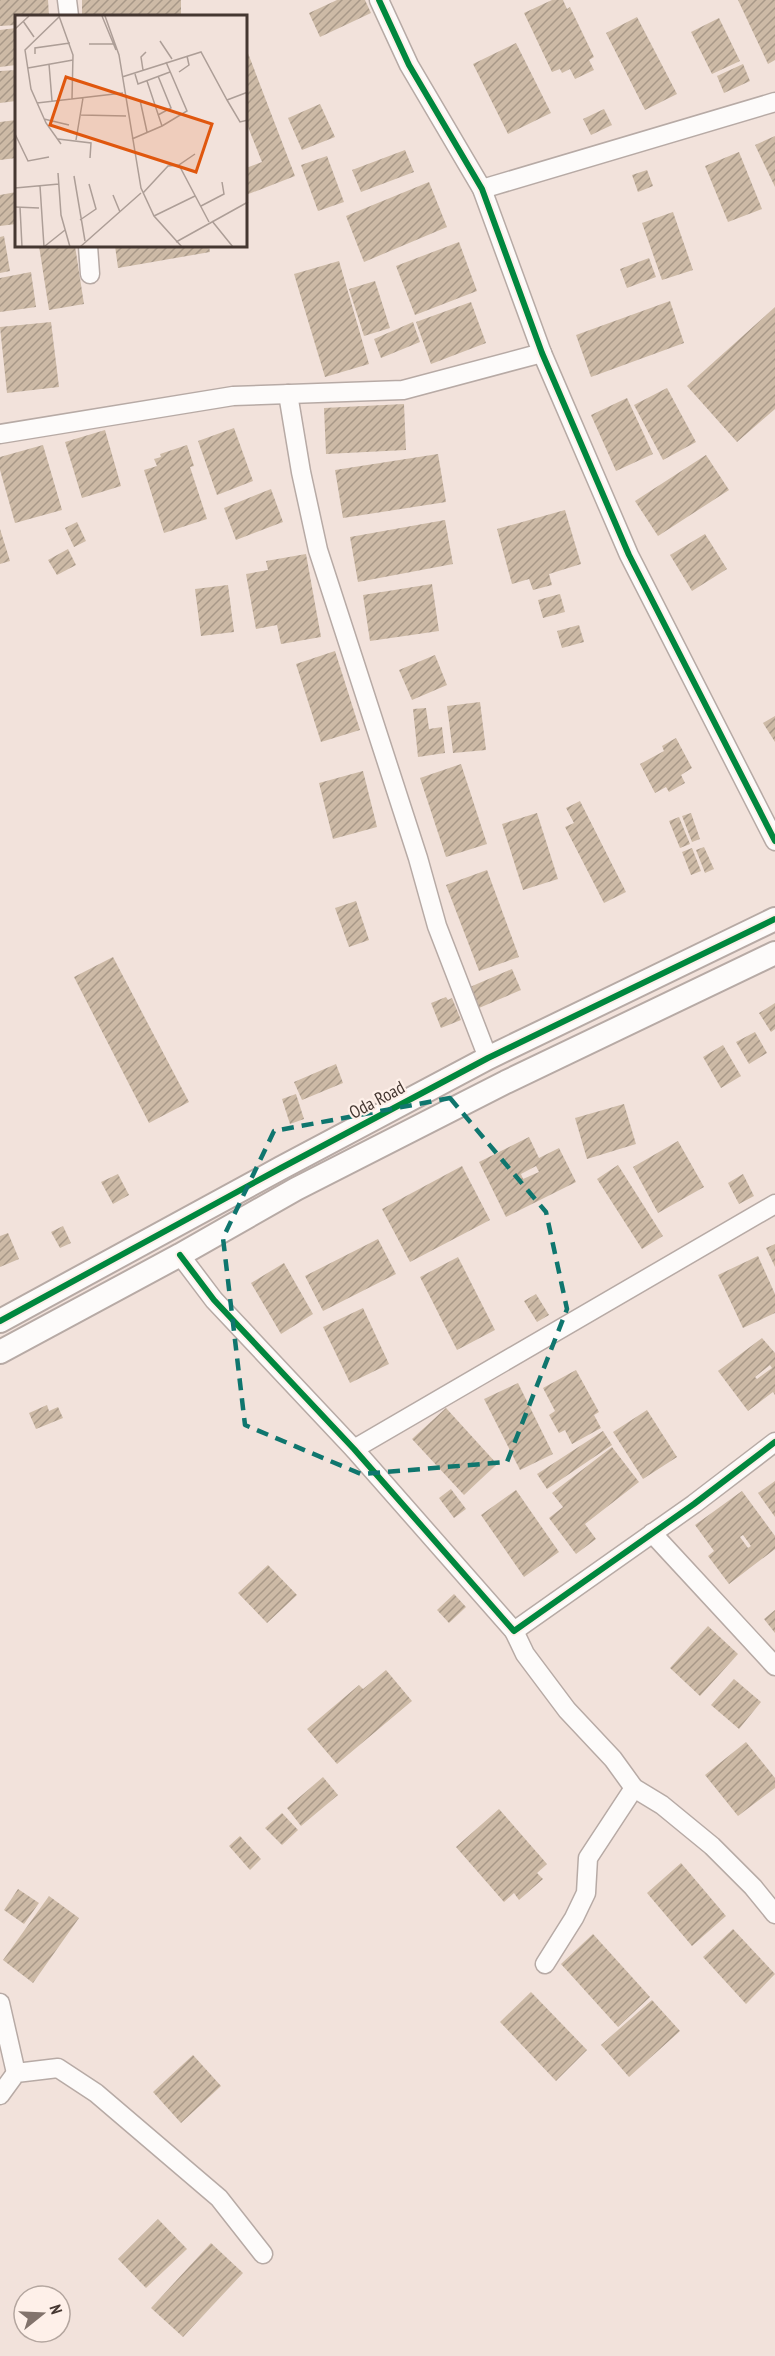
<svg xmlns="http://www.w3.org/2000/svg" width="775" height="2356" font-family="'PT Sans Narrow',sans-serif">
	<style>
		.building { fill: url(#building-hatch); fill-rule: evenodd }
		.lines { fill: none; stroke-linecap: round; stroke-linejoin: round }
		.minor-casing { stroke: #b7aaa5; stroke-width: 21 }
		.tertiary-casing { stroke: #b7aaa5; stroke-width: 26 }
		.minor { stroke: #fdfbfa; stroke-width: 18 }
		.tertiary { stroke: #fdfbfa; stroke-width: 22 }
		.cycleway-casing { stroke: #fef0e9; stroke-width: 10 }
		.cycleway { stroke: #00873e; stroke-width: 6 }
		.marked { fill: none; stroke: #0f766e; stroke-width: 4.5; stroke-dasharray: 12 8; stroke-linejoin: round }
		.labels { text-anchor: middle; stroke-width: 4.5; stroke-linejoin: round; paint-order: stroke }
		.street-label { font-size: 18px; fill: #453731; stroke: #fef0e9 }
		.inset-road { fill: none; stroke: #ad9e97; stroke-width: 1.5 }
		.view { fill: #e0570e; fill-opacity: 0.15; stroke: #e0570e; stroke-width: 3 }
		.inset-edge { fill: none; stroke: #453731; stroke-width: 3 }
	</style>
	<defs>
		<pattern id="building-hatch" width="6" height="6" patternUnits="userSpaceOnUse" patternTransform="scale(1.5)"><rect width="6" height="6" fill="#cdbaa6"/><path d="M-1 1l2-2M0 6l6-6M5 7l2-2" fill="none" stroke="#a89888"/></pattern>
	</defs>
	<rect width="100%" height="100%" fill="#f2e2db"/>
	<g class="building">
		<polygon points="0,0 48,0 49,16 16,16 16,25 0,26"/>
		<rect x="82" y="0" width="99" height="16"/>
		<polygon points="337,0 365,0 371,13 320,37 309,13"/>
		<polygon points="552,0 563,0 567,9 570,7 594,57 589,60 594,70 575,79 570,69 562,73 560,69 552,72 524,13"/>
		<polygon points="738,0 775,0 775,60 768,64"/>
		<polygon points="637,17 677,94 645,110 606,33"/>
		<polygon points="719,18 740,61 712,74 691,32"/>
		<polygon points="16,28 16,65 0,67 0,30"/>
		<polygon points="516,43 551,113 508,134 473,64"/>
		<polygon points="246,48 295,176 246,195 246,168 262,162 248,127 246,128"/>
		<polygon points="743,64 750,81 724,93 717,76"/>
		<polygon points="16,70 16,101 0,103 0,71"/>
		<polygon points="320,104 335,137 302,150 288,118"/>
		<polygon points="604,109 612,125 591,135 583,119"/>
		<polygon points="16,120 16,158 0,160 0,122"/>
		<polygon points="775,136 775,187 755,145"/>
		<polygon points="405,150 414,172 361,192 352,170"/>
		<polygon points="739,152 762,209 728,222 705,166"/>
		<polygon points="327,156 344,202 318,211 301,165"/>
		<polygon points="647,170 653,186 638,192 632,175"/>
		<polygon points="429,182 447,227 364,262 346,216"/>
		<polygon points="16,192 16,224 0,226 0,195"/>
		<polygon points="673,212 693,270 662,280 642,223"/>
		<polygon points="4,236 10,271 0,273 0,237"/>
		<polygon points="459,242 477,291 415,315 396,266"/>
		<polygon points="39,246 75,246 84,304 49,310"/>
		<polygon points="115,246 209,246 210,252 118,268"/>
		<polygon points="649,258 656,277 627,288 620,269"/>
		<polygon points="339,261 369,364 325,377 294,274"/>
		<polygon points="31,272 36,307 0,312 0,278"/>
		<polygon points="375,281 390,328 364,336 349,289"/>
		<polygon points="670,301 684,343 591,377 576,335"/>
		<polygon points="471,302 486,343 431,364 416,322"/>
		<polygon points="775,307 775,409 737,442 687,386"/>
		<polygon points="51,322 59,387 7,393 0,327"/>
		<polygon points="413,322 420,342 381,358 374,339"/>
		<polygon points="667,388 696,442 663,460 634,405"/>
		<polygon points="627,398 653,454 616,471 591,415"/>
		<polygon points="404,404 406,450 326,454 324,408"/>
		<polygon points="234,428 253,481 217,495 198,441"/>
		<polygon points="105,430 121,486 82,498 65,442"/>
		<polygon points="43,445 62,510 15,523 0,470 0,457"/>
		<polygon points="187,445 194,466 190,467 207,519 164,533 144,470 157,466 154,459 161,457 160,454"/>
		<polygon points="438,454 446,502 343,518 335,470"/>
		<polygon points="706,455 729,490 658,536 635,501"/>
		<polygon points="271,489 283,522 236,540 224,508"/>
		<polygon points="565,510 581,564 549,574 552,585 533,590 529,579 512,584 497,529"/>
		<polygon points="445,520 453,564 358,582 350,537"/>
		<polygon points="77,522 86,541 74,547 65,528"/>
		<polygon points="0,529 10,561 0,564"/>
		<polygon points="705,534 727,569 692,591 670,555"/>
		<polygon points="68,549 76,565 57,575 48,560"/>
		<polygon points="306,554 321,637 281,644 277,625 256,629 246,574 268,570 266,561"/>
		<polygon points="432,584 439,631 370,641 363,595"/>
		<polygon points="228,585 234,632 201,636 195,589"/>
		<polygon points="560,594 565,612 543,618 538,600"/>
		<polygon points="579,625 584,642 562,648 557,631"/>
		<polygon points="335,651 360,730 321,742 296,664"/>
		<polygon points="435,655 447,685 412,700 399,670"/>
		<polygon points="480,702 486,750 453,753 447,706"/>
		<polygon points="426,708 429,729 442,727 445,753 418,757 413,709"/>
		<polygon points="775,716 775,742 763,723"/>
		<polygon points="676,738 692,768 681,775 685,783 669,792 666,787 655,793 640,764 664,751 662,746"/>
		<polygon points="461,764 487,844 446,857 420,778"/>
		<polygon points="363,771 377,827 333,839 319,783"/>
		<polygon points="580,801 626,892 604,903 565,827 574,823 566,808"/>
		<polygon points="537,813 558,879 523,890 502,824"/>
		<polygon points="691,813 700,839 692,842 682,816"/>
		<polygon points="679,817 690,844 680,848 669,821"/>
		<polygon points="704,847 714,869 705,873 696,850"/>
		<polygon points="692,848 701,871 691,875 682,852"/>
		<polygon points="487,870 519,957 479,971 446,885"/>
		<polygon points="356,901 369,940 349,947 335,908"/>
		<polygon points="113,957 189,1102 149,1123 74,977"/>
		<polygon points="512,969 521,990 479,1008 470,987"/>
		<polygon points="446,997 448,1000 452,998 461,1020 441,1028 431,1003"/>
		<polygon points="775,1003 775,1029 771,1032 759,1013"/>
		<polygon points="755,1032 767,1053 749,1064 736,1042"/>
		<polygon points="723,1045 741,1076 721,1088 703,1057"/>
		<polygon points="336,1064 343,1083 302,1100 294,1082"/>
		<polygon points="296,1094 304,1119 290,1124 282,1099"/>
		<polygon points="624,1104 636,1144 587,1159 575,1118"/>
		<path d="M529,1137L539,1158L559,1148L576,1182L506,1217L479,1162ZM536,1166L539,1172L523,1179L521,1174Z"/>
		<polygon points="678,1141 704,1187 658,1213 633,1167"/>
		<polygon points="618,1165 663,1236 642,1249 597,1179"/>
		<polygon points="462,1166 490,1220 410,1262 382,1209"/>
		<polygon points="118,1174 129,1195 113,1204 101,1182"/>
		<polygon points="743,1174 754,1196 739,1204 728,1183"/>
		<polygon points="63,1226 71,1243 60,1248 51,1232"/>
		<polygon points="8,1233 19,1259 0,1267 0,1236"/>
		<polygon points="378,1239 396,1274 323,1311 305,1276"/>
		<polygon points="775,1244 775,1267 766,1248"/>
		<polygon points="758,1256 775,1294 775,1313 743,1328 718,1275"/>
		<polygon points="458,1257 495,1330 457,1350 420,1277"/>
		<polygon points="284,1263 313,1314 281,1334 251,1283"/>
		<polygon points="536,1294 549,1315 537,1322 524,1301"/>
		<polygon points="363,1308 389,1364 350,1383 323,1327"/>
		<path d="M762,1338L775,1353V1395L773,1392L748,1411L718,1371ZM770,1365L772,1368L757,1379L755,1377Z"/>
		<polygon points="576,1370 599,1412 594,1415 601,1428 572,1444 565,1430 559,1433 549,1415 555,1411 543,1388"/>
		<polygon points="518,1383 553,1454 520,1470 484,1399"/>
		<polygon points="47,1405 49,1411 58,1407 63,1418 36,1429 29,1413"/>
		<polygon points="446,1408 497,1464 464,1495 412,1439"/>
		<polygon points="647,1410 677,1457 643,1479 613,1432"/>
		<polygon points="603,1431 612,1445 547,1489 537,1474"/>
		<polygon points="612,1447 639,1482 585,1524 596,1539 576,1554 549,1518 563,1507 552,1493"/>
		<polygon points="775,1481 775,1517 758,1493"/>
		<polygon points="451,1489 466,1509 454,1518 439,1498"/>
		<polygon points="516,1490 559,1552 524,1577 481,1515"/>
		<path d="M742,1491L775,1536V1549L729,1584L708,1556L714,1551L695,1525ZM743,1535L751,1546L748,1548L740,1537Z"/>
		<polygon points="268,1565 297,1595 267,1623 238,1593"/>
		<polygon points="454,1594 466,1607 449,1623 437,1610"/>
		<polygon points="775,1610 775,1633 764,1619"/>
		<polygon points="708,1626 738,1654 700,1696 670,1668"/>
		<polygon points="386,1670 412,1701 337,1764 307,1729 359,1685 363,1689"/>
		<polygon points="734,1679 761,1702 739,1729 711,1705"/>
		<polygon points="746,1742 775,1778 775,1788 738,1816 705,1775"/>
		<polygon points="323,1777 338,1795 301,1826 287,1808"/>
		<polygon points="499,1809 547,1864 537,1873 543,1879 519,1900 514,1893 504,1902 456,1847"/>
		<polygon points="282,1813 298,1830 282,1845 265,1828"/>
		<polygon points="240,1836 261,1859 250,1870 229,1846"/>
		<polygon points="681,1863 726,1916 692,1946 647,1893"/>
		<polygon points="18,1889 39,1903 24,1924 4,1910"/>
		<polygon points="49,1896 79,1918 33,1983 3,1960"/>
		<polygon points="733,1929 775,1974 746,2004 703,1957"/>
		<polygon points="593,1934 650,1997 618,2027 561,1964"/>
		<polygon points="531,1992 587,2050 556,2081 500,2022"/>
		<polygon points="652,2000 680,2031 629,2077 601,2045"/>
		<polygon points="193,2055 221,2086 181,2123 153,2092"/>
		<polygon points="158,2219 187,2249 146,2288 118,2259"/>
		<polygon points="211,2243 243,2273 183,2337 151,2308"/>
	</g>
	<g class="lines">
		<g class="minor-casing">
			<g id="minor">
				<polyline points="67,0 69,16"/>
				<polyline points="379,0 409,65 482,189 542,353 629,555 775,841"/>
				<polyline points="482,189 775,102"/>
				<polyline points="88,246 90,274"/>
				<polyline points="288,394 301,472 318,550 418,858 437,926 488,1058"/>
				<polyline points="0,434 233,396 403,390 542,353"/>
				<polyline points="180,1255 214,1300 354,1449 514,1631 694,1504 775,1442"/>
				<polyline points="354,1449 775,1204"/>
				<polyline points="652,1533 775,1666"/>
				<polyline points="514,1631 525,1654 567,1710 613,1759 634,1788 662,1805 712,1846 753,1887 775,1914"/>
				<polyline points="545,1964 574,1918 586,1893 588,1858 634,1788"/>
				<polyline points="0,2003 16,2073"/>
				<polyline points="0,2095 16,2073 58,2068 96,2093 219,2198 263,2254"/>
			</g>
		</g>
		<g class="tertiary-casing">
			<g id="tertiary">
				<polyline points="0,1321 281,1168 488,1058 775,919"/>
				<polyline points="0,1352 180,1255 296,1189 506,1082 775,953"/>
			</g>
		</g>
		<use href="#minor" class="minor"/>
		<use href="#tertiary" class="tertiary"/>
		<g class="cycleway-casing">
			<g id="cycleway">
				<polyline points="379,0 409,65 482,189 542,353 629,555 775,841"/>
				<polyline points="180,1255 214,1300 354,1449 514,1631 694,1504 775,1442"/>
				<polyline points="0,1321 281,1168 488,1058 775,919"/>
			</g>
		</g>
		<use href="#cycleway" class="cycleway"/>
	</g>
	<path class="marked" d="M450,1098L546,1212L567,1309L507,1462L361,1474L245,1425L223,1238L274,1131Z"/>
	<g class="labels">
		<g class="street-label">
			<text transform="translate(377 1100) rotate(-28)" y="6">Oda Road</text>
		</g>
	</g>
	<g transform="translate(15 15)">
		<rect width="232" height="232" fill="#f2e2db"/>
		<path class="inset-road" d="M44,1L58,40L57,84M87,1L101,35M90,1L104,40L126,173L139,201L167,232M44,2L10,35L16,74L31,108L46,129M8,6L19,22M0,14L14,1M145,26L157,44M74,29H99M20,39V33L55,28M34,49L37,86M13,53L58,45M128,55L126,42L131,37M164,57L174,50L172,41M120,59L123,69L155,57M143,61L156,93L143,100M107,62L186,37L212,85L233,77M125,85L132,117M212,85L225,107L233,105M22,88L108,78M66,100L111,101M29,104L54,110M147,111L172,96L151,47M0,119L13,146L34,142M43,124L76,128L75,143M117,124L147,111L132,66M61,125L68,83M180,139L164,150L194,207M43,158L46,200L55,232M59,161L70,226M25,171L29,232M0,173L44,169M128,178L153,151L164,150M98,180L105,197M186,191L209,179L207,167M0,192L24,193M5,192L7,232M139,201L180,181M65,205L81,194L74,169M197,206L218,232M161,227L233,187M30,231L50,215M65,232L126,178"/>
		<path class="view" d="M51,62L197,109L181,157L35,110Z"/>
		<rect width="232" height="232" class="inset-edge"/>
	</g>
	<g transform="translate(42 2314) rotate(72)"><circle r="28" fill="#fef0e9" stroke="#b4a69f" stroke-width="1.5"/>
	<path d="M0-4.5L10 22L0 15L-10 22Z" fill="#82736c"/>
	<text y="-9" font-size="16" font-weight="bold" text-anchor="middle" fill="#453731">N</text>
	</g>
</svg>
